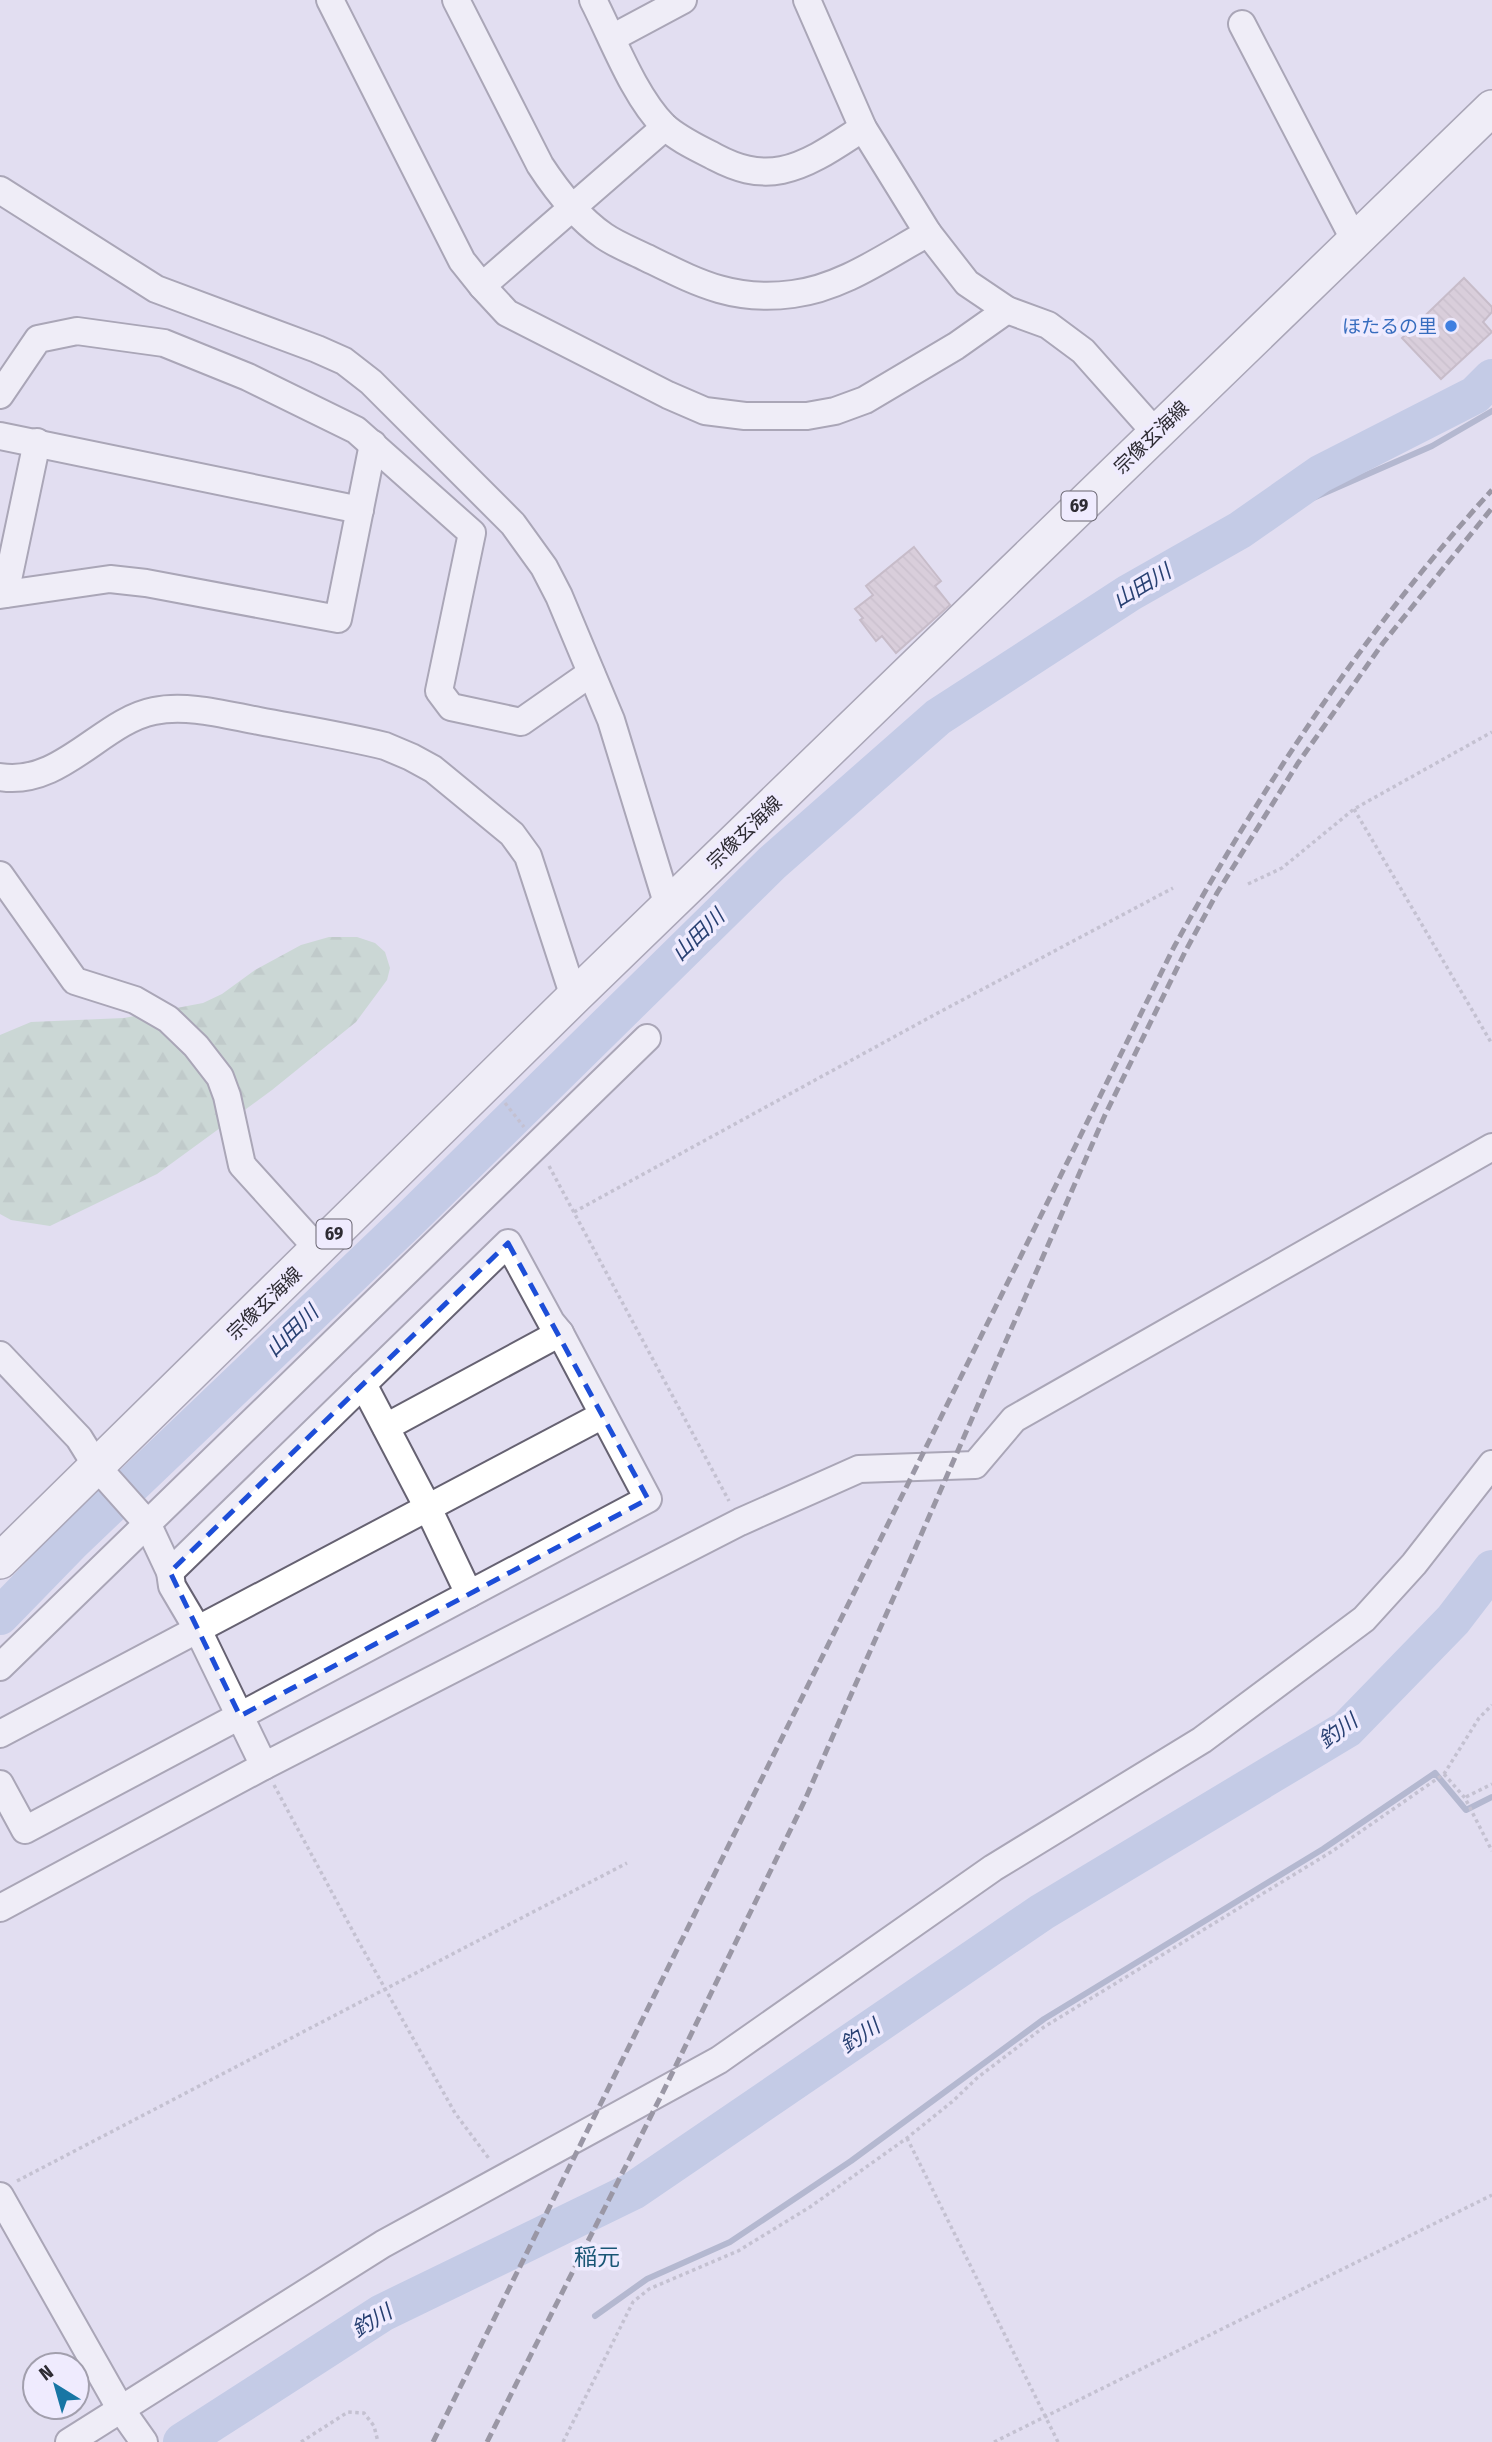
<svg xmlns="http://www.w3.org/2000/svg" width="1492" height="2442" font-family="'Fira Sans Condensed','Noto Sans JP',sans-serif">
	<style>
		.forest { fill: url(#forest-firs) }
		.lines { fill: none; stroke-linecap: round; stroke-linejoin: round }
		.stream { stroke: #7d8aa8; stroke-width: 6 }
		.river { stroke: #9fb3da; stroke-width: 38 }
		.building { fill: url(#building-back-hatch); stroke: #a69299; stroke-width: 2 }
		.minor-casing { stroke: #666272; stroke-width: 30 }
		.major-casing { stroke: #666272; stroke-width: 38 }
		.path { stroke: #a19eac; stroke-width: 3.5; stroke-dasharray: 3.5 3.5; stroke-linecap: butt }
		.minor { stroke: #fff; stroke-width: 26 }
		.major { stroke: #fff; stroke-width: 35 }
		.rail { stroke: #434149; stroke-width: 5; stroke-dasharray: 10 5; stroke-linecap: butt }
		.marked { fill: none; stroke: #1d4ed8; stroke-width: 5; stroke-dasharray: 14 9; stroke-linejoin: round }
		.shop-dot { fill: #3f7fe0; stroke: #efebfe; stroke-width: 2.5 }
		.labels { text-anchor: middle; stroke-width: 7; stroke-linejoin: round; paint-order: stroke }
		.shield { fill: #efebfe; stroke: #686570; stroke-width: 2 }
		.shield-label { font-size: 18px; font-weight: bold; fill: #2e2c33 }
		.shop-label { font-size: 19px; fill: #366cbe; stroke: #efebfe; text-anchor: end }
		.street-label { font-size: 19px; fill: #2e2c33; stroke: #efebfe }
		.water-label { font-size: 21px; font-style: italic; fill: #284072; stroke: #efebfe }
		.quarter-label { font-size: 23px; fill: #195675; stroke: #efebfe }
	</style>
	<defs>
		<pattern id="forest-firs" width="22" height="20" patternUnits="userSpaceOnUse" patternTransform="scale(1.75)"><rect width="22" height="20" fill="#afceb4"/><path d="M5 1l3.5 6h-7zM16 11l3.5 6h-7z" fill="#97b19b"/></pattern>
		<pattern id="building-back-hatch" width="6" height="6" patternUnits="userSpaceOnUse" patternTransform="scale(1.75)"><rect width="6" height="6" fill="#cfbac2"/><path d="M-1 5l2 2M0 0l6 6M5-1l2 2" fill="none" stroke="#b2a0a7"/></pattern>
	</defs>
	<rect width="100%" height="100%" fill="#e2def1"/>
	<polygon class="forest" points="329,937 357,937 375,943 385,952 390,968 387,980 356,1022 272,1090 157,1174 50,1226 11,1220 0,1214 0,1035 31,1022 124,1018 203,1003 222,994 255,970 301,945"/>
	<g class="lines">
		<g class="stream">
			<polyline points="1240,530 1432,446 1492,411"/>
			<polyline points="595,2316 647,2279 730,2242 851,2161 1044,2019 1323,1849 1435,1773 1466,1810 1492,1797"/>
		</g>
		<g class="river">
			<polyline points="0,1616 72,1542 408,1221 772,863 938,717 1129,593 1240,530 1320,474 1475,395 1492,378"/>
			<polyline points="182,2442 382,2313 633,2191 1042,1912 1347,1729 1453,1620 1492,1569"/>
		</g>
	</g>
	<g class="building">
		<polygon points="1464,278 1492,307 1492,312 1483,322 1492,332 1441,379 1402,338"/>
		<polygon points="914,547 941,581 935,586 950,605 896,653 882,636 876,641 860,620 863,618 855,609 873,595 866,586"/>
	</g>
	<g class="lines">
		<g class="minor-casing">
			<g id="minor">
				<polyline points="330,0 462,261 482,286 507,313 668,395 705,411 745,416 807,416 835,411 865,400 956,346 1007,310"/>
				<path d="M456,0L540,165C557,191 578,218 604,236C617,245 633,251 647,258C698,283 733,302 793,294C842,288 886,256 928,233"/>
				<path d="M593,0C613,39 634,96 664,126C678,139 698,148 715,157C736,168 757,175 782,170C811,164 838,144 863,128"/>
				<polyline points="807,0 863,128 928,233 967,283 1007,310 1048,325 1083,351 1155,432"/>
				<polyline points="1242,24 1355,241"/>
				<polyline points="612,38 683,0"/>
				<polyline points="0,190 156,289 317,349 344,361 371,382 513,524 544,567 559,596 611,720 668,906"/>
				<polyline points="482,286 665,127"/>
				<polyline points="0,395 38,339 77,331 164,343 248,377 356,430 472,533 439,691 451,707 521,722 591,673"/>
				<polyline points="0,436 360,510"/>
				<polyline points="5,594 37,442"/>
				<polyline points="0,595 110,579 146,583 338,619 373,444"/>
				<path d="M0,777C61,787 102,721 154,711C187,704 226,715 259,721C301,729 344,736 385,746L411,757L433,769L512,834L528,856L574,997"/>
				<polyline points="0,875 75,981 135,1000 168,1019 196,1046 220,1077 227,1096 242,1165 318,1249"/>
				<polyline points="0,1355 79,1438 97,1467 147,1523 170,1572 172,1586 198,1630 264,1766"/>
				<polyline points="363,1384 428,1508 469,1594"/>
				<polyline points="386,1427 560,1333"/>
				<polyline points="0,1667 647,1038"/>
				<polyline points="0,1734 603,1415"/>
				<polyline points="0,1784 25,1830 648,1499 560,1333 551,1322 508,1243 170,1572"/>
				<polyline points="0,1908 264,1766 740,1522 859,1469 975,1465 1014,1419 1492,1147"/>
				<polyline points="0,2196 120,2408 144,2442"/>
				<polyline points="69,2442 383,2244 719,2060 993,1868 1202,1740 1364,1619 1414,1564 1492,1464"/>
			</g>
		</g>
		<g class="major-casing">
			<polyline id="major" points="0,1561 574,997 1492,108"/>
		</g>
		<g class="path">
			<polyline points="1354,809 1492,1044"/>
			<polyline points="1248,884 1282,868 1354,809 1492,732"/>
			<polyline points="505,1103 524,1127"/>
			<polyline points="549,1166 729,1501"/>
			<polyline points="574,1212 934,1015 1173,888"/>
			<polyline points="1444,1774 1465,1798 1492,1851"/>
			<polyline points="274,1785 356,1937 455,2113 490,2160"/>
			<polyline points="1466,1797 1492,1784"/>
			<polyline points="907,2138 1058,2442"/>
			<polyline points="17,2181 627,1863"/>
			<polyline points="301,2442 348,2412 364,2413 374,2426 378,2442"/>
			<polyline points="563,2442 633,2302 649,2289 738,2251 810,2207 907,2138 953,2101 977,2078 1044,2027 1331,1852 1444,1774 1479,1718 1492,1705"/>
			<polyline points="994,2442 1492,2195"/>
		</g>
		<use href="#minor" class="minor"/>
		<use href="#major" class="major"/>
		<g class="rail">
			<path d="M433,2442L1174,947C1263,785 1367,627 1492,490"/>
			<polyline points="487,2442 663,2092 804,1802 1105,1115 1185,952 1217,893 1298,763 1383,643 1492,508"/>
		</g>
	</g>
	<path d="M0 0H1492V2442H0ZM508,1243L648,1499L240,1716L170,1572Z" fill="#e2def1" fill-opacity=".55" fill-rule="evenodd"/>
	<path class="marked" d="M508,1243L648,1499L240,1716L170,1572Z"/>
	<circle class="shop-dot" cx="1451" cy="326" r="7"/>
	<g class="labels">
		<g class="shield">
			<rect x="1061.5" y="491.5" width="35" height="29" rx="5"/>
			<rect x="316.5" y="1219.5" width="35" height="29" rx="5"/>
		</g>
		<g class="shield-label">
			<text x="1079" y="512">69</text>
			<text x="334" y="1240">69</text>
		</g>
		<g class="shop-label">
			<text x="1437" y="333">ほたるの里</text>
		</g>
		<g class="street-label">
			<text transform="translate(1151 437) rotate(-44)" y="7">宗像玄海線</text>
			<text transform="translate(744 832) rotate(-44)" y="7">宗像玄海線</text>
			<text transform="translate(264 1303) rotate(-44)" y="7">宗像玄海線</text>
		</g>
		<g class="water-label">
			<text transform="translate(1142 586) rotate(-31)" y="7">山田川</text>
			<text transform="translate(698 935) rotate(-44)" y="7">山田川</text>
			<text transform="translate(292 1331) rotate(-44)" y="7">山田川</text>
			<text transform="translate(1338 1731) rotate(-36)" y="7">釣川</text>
			<text transform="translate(860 2036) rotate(-34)" y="7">釣川</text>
			<text transform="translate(372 2321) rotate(-31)" y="7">釣川</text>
		</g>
		<g class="quarter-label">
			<text x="597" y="2265">稲元</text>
		</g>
	</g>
	<g transform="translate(56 2386) rotate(323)"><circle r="33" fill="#efebfe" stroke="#a29fad" stroke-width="2"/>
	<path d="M0-5L12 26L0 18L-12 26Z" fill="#1876a4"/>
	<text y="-10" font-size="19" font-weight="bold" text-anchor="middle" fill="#2e2c33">N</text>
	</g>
</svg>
